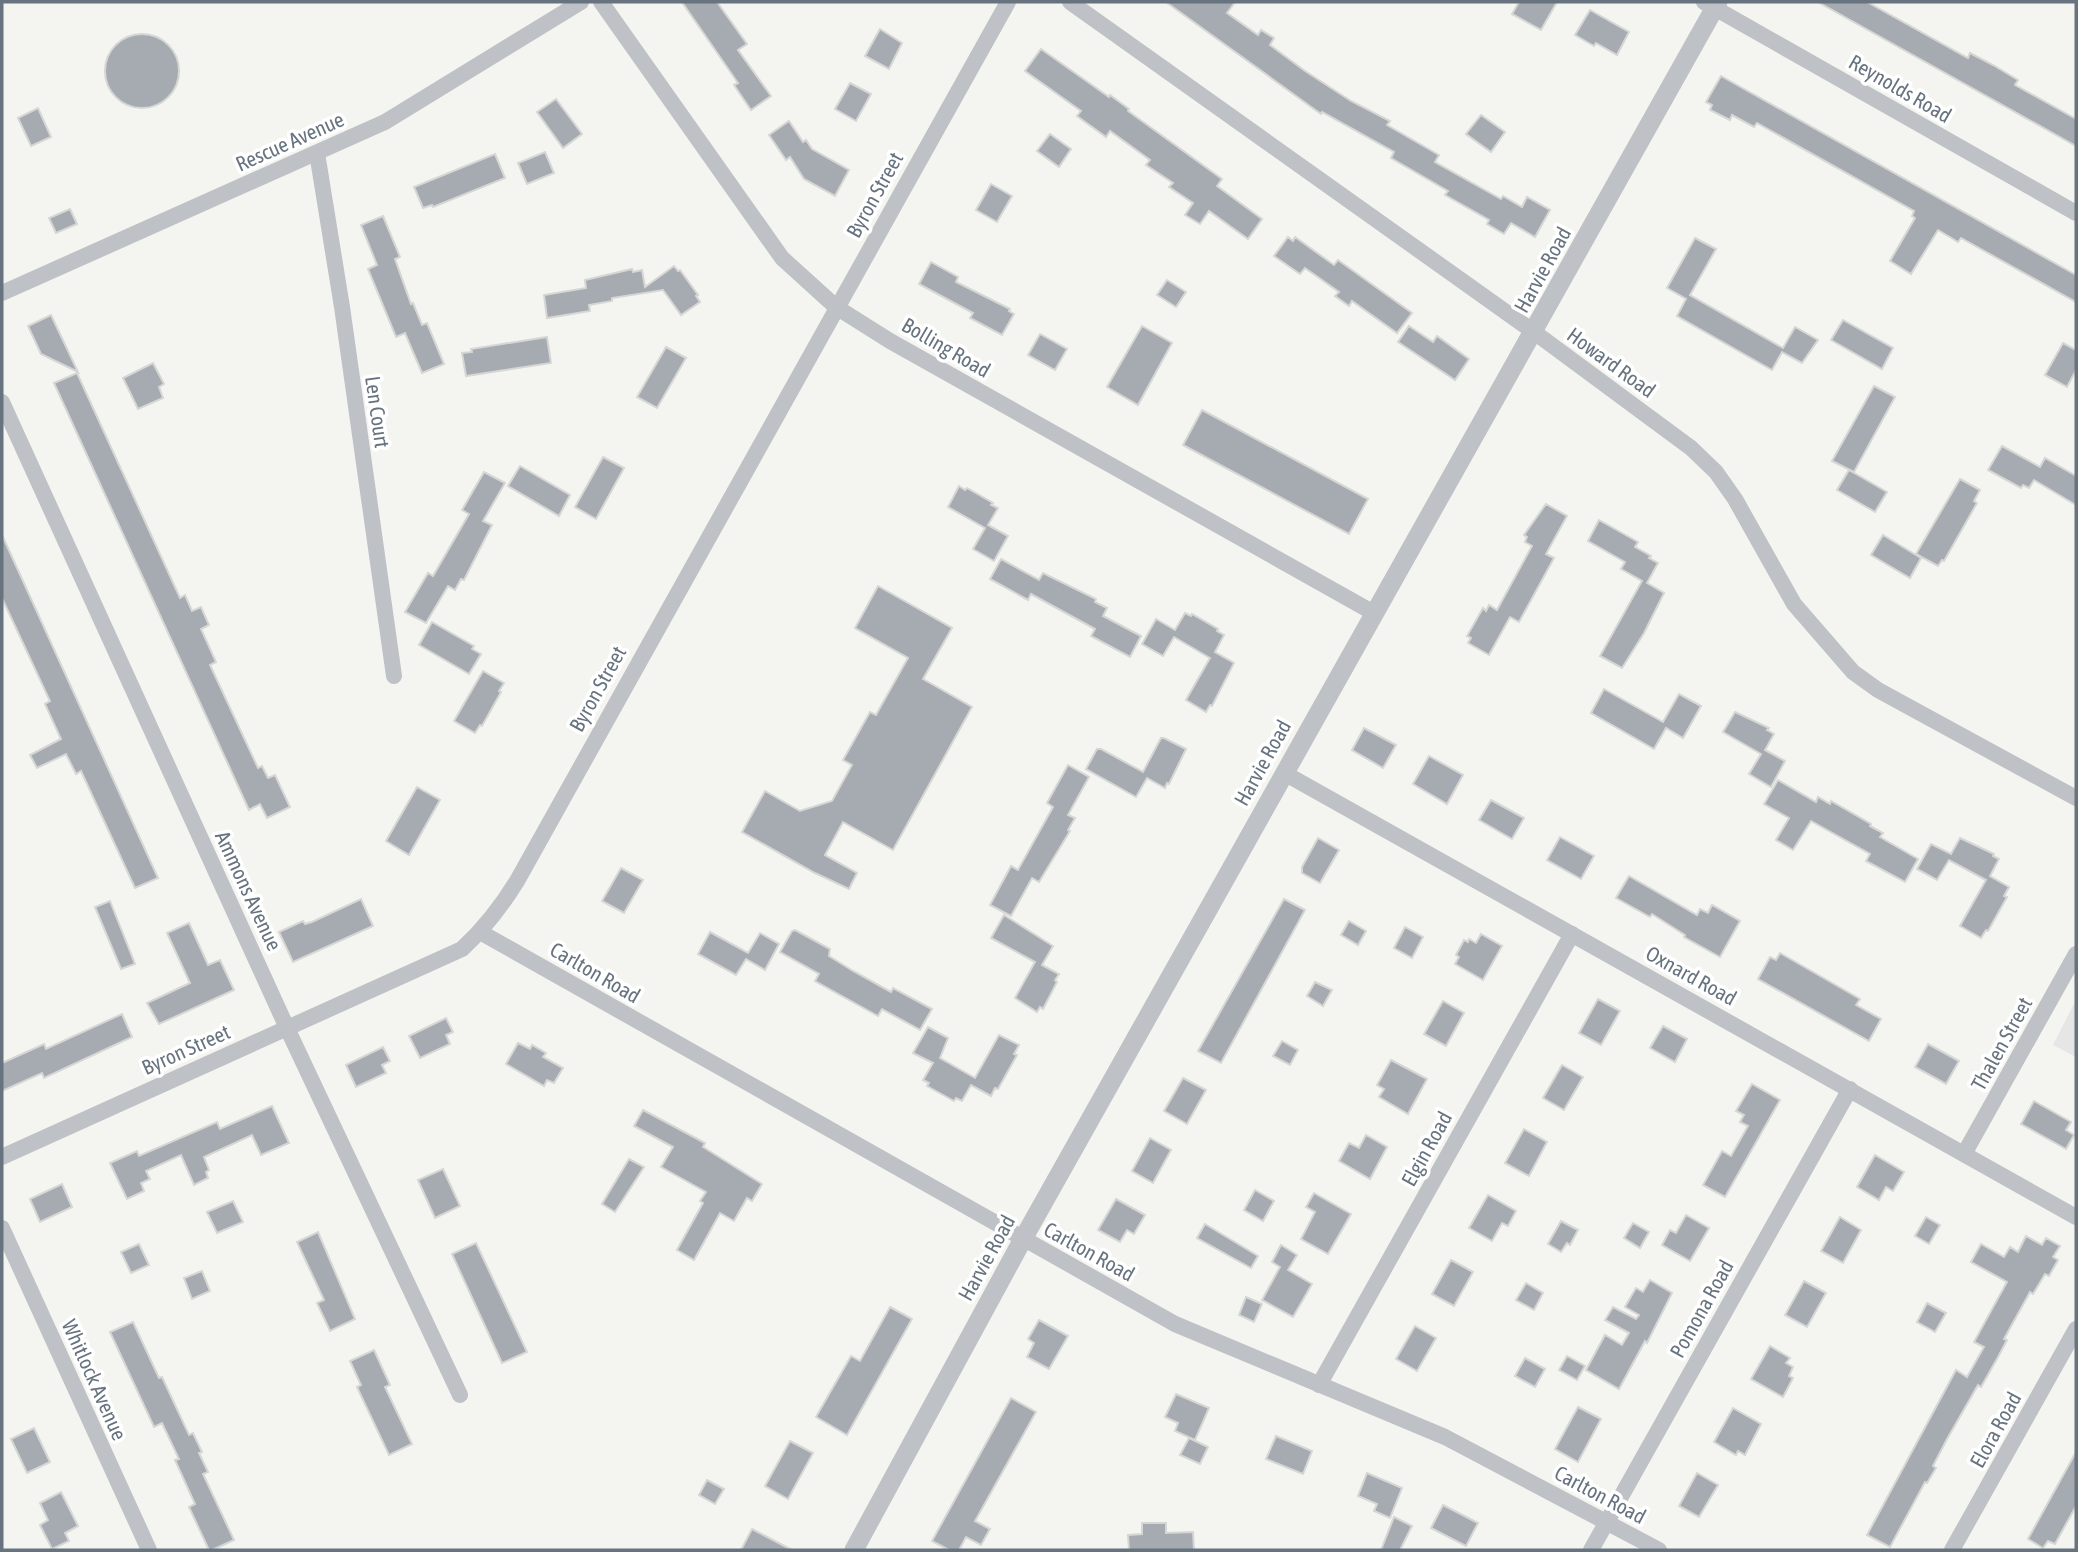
<svg xmlns="http://www.w3.org/2000/svg" width="2078" height="1552" font-family="'Asap Condensed',sans-serif">
	<style>
		.built { fill: #e5e6e5 }
		.building { fill: #a5abb1; stroke: #d6d6d4; stroke-width: 2 }
		.lines { fill: none; stroke-linecap: round; stroke-linejoin: round }
		.minor { stroke: #bec1c5; stroke-width: 16 }
		.tertiary { stroke: #bec1c5; stroke-width: 19 }
		.labels { text-anchor: middle; stroke-width: 7; stroke-linejoin: round; paint-order: stroke }
		.street-label { font-size: 21px; fill: #67737f; stroke: #fff }
	</style>
	<rect width="100%" height="100%" fill="#f4f5f1"/>
	<polygon class="built" points="2076,1000 2076,1057 2053,1045"/>
	<g class="building">
		<polygon points="682,2 717,2 747,44 738,50 771,96 751,110 734,85 738,83"/>
		<polygon points="1166,2 1235,2 1227,13 1258,35 1261,30 1274,38 1270,45 1305,71 1351,101 1390,121 1387,125 1439,155 1435,162 1501,199 1503,196 1522,207 1527,197 1550,210 1535,237 1511,223 1504,234 1487,224 1489,220 1445,195 1448,191 1391,158 1394,152 1322,112 1321,114"/>
		<polygon points="1519,2 1557,2 1541,30 1512,14"/>
		<polygon points="1818,2 1867,2 1968,58 1970,53 1993,65 2018,80 2015,85 2076,119 2076,146"/>
		<polygon points="1590,10 1629,32 1617,55 1596,43 1594,46 1575,35"/>
		<polygon points="880,29 902,43 889,69 865,56"/>
		<circle cx="142" cy="71" r="37"/>
		<polygon points="1041,49 1109,97 1110,95 1129,109 1128,111 1222,179 1217,186 1262,219 1248,239 1209,211 1200,224 1185,215 1193,203 1169,187 1173,183 1146,165 1150,160 1110,131 1106,137 1077,116 1081,111 1025,71"/>
		<polygon points="1721,76 2076,275 2076,302 1961,238 1958,242 1938,230 1911,274 1890,261 1915,218 1912,216 1914,211 1757,123 1754,127 1732,115 1730,120 1710,110 1712,105 1706,102"/>
		<polygon points="850,83 871,94 856,121 835,109"/>
		<polygon points="556,99 582,134 563,148 537,112"/>
		<polygon points="38,108 51,137 31,146 18,118"/>
		<polygon points="1481,115 1505,132 1491,152 1466,134"/>
		<polygon points="789,121 803,142 806,140 812,149 849,170 835,196 804,179 790,157 786,160 769,135"/>
		<polygon points="1050,134 1071,149 1059,167 1037,151"/>
		<polygon points="545,152 554,173 527,184 518,163"/>
		<polygon points="495,154 505,178 433,207 432,205 423,208 414,187"/>
		<polygon points="991,184 1012,196 997,222 976,210"/>
		<polygon points="70,209 77,224 56,233 49,218"/>
		<polygon points="383,216 400,257 395,259 411,304 413,303 422,325 427,323 444,364 422,373 405,333 396,337 368,269 377,265 361,225"/>
		<polygon points="1288,237 1293,241 1295,237 1334,265 1338,260 1412,313 1397,333 1352,301 1349,306 1335,296 1339,292 1305,268 1300,274 1274,256"/>
		<polygon points="1695,238 1716,249 1690,295 1783,348 1795,327 1818,340 1802,363 1782,352 1772,370 1677,316 1686,299 1667,288"/>
		<polygon points="931,262 958,277 956,282 1010,309 1009,311 1014,314 1002,335 970,318 973,313 919,284"/>
		<polygon points="674,266 678,271 680,270 698,295 696,296 700,302 681,315 663,290 612,298 612,301 589,305 590,311 547,318 544,295 586,288 585,280 632,269 633,272 642,270 645,287"/>
		<polygon points="1167,280 1186,292 1176,307 1157,295"/>
		<polygon points="51,315 78,372 41,354 28,326"/>
		<polygon points="1843,320 1893,348 1882,369 1831,340"/>
		<polygon points="1142,326 1172,343 1138,405 1107,387"/>
		<polygon points="1409,326 1433,342 1437,336 1469,359 1455,380 1398,342"/>
		<polygon points="1040,334 1067,349 1055,370 1028,355"/>
		<polygon points="547,337 551,363 466,376 462,353 472,352 471,349"/>
		<polygon points="2063,343 2076,350 2076,370 2067,387 2045,375"/>
		<polygon points="666,347 686,358 657,408 637,397"/>
		<polygon points="153,363 164,384 159,387 163,398 138,409 123,378"/>
		<polygon points="77,373 180,598 185,595 192,611 201,607 209,625 201,629 216,662 210,665 258,768 262,766 268,778 275,775 290,807 267,818 260,804 249,810 54,383"/>
		<polygon points="1874,386 1895,397 1854,472 1832,461"/>
		<polygon points="1202,410 1368,499 1349,534 1183,445"/>
		<polygon points="2002,446 2040,467 2045,458 2076,476 2076,505 2034,480 2029,488 2023,485 2021,488 1988,470"/>
		<polygon points="603,457 624,468 596,519 575,507"/>
		<polygon points="520,466 570,495 559,516 508,486"/>
		<polygon points="1849,470 1887,492 1875,512 1837,490"/>
		<polygon points="484,472 505,483 483,521 492,525 464,580 461,579 455,590 448,586 426,623 405,612 428,573 433,576 469,514 462,510"/>
		<polygon points="1960,479 1980,490 1974,501 1977,503 1944,561 1942,560 1938,566 1916,554"/>
		<polygon points="959,486 965,490 967,488 993,503 991,505 998,508 988,525 1008,536 994,561 973,549 985,528 948,507"/>
		<polygon points="1546,504 1567,516 1546,554 1554,558 1519,622 1510,617 1489,655 1468,643 1471,638 1467,636 1483,608 1486,611 1489,605 1497,610 1532,546 1525,542 1527,537 1524,535"/>
		<polygon points="1599,520 1638,542 1635,547 1651,556 1649,558 1658,563 1647,583 1664,593 1644,633 1622,668 1600,656 1642,581 1621,569 1625,562 1588,541"/>
		<polygon points="2,535 158,878 135,888 81,771 76,774 66,754 37,768 30,755 61,739 45,704 50,701 2,598"/>
		<polygon points="1883,535 1921,558 1910,578 1871,555"/>
		<polygon points="1001,559 1039,580 1043,573 1096,599 1095,602 1107,608 1103,616 1141,636 1130,657 1091,636 1095,629 1031,594 1028,600 990,579"/>
		<polygon points="878,586 952,628 923,679 972,707 893,850 843,822 825,855 857,873 849,889 815,873 742,832 765,791 800,811 832,801 852,765 843,760 870,712 876,715 908,658 855,628"/>
		<polygon points="1185,613 1191,616 1192,614 1218,629 1217,631 1224,635 1215,652 1234,663 1212,706 1210,705 1206,712 1186,700 1210,658 1174,637 1163,656 1142,644 1156,619 1175,630"/>
		<polygon points="432,622 474,646 472,649 481,654 469,674 419,645"/>
		<polygon points="483,671 504,683 499,691 501,692 482,726 480,725 475,733 454,721"/>
		<polygon points="1604,689 1663,722 1679,694 1701,706 1683,738 1666,728 1654,749 1591,713"/>
		<polygon points="1735,712 1769,728 1767,730 1774,734 1765,750 1785,761 1771,787 1749,774 1761,754 1723,732"/>
		<polygon points="1364,728 1396,745 1383,768 1352,750"/>
		<polygon points="1161,738 1164,738 1186,749 1169,784 1167,783 1165,788 1147,778 1136,797 1086,769 1097,749 1101,749 1143,772"/>
		<polygon points="1429,756 1463,775 1447,804 1413,784"/>
		<polygon points="1068,765 1089,777 1068,815 1075,818 1068,830 1070,831 1039,882 1032,878 1011,916 990,905 1011,866 1018,870 1053,807 1047,803"/>
		<polygon points="1778,780 1816,802 1818,797 1830,804 1831,801 1871,824 1870,826 1883,833 1880,837 1918,859 1905,882 1866,861 1870,854 1811,821 1793,850 1776,840 1789,818 1764,804"/>
		<polygon points="417,787 440,800 409,855 386,841"/>
		<polygon points="1491,800 1524,818 1512,839 1479,820"/>
		<polygon points="1560,837 1594,856 1581,879 1547,860"/>
		<polygon points="1318,838 1339,850 1320,883 1302,873 1302,867"/>
		<polygon points="1960,838 1994,854 1993,856 1999,859 1990,876 2009,887 2004,896 2007,897 1988,931 1986,930 1981,938 1960,926 1986,880 1949,860 1937,880 1917,869 1931,844 1951,854"/>
		<polygon points="621,868 643,880 624,913 602,901"/>
		<polygon points="1629,876 1697,915 1700,909 1708,913 1712,905 1740,921 1720,957 1684,937 1685,935 1652,914 1650,917 1616,898"/>
		<polygon points="361,899 373,926 293,962 279,932 303,921 305,924 312,922"/>
		<polygon points="1284,899 1305,910 1221,1063 1198,1051"/>
		<polygon points="110,901 135,964 121,969 95,907"/>
		<polygon points="1004,915 1053,946 1042,965 1059,974 1055,980 1057,982 1043,1009 1040,1007 1037,1012 1015,998 1035,962 991,938"/>
		<polygon points="1349,921 1366,931 1358,945 1341,935"/>
		<polygon points="189,923 208,965 220,960 234,990 159,1024 147,1003 190,983 167,933"/>
		<polygon points="1405,927 1423,937 1412,958 1394,948"/>
		<polygon points="795,930 830,949 829,956 853,971 891,992 893,988 932,1009 920,1030 882,1009 878,1016 815,981 819,974 780,952 792,931"/>
		<polygon points="710,932 748,953 760,933 779,944 765,970 746,959 736,975 698,954"/>
		<polygon points="1481,934 1502,946 1483,980 1455,964 1459,957 1456,955 1464,940 1468,942 1469,939 1476,943"/>
		<polygon points="1780,953 1860,999 1856,1005 1881,1019 1869,1041 1758,979 1770,957 1776,960"/>
		<polygon points="1315,982 1332,990 1323,1006 1307,996"/>
		<polygon points="1598,999 1620,1011 1601,1045 1579,1033"/>
		<polygon points="1443,1001 1464,1013 1446,1046 1424,1034"/>
		<polygon points="122,1014 132,1037 44,1078 42,1073 2,1091 2,1063 44,1044 46,1049"/>
		<polygon points="446,1018 453,1032 446,1035 450,1044 420,1058 409,1036"/>
		<polygon points="1663,1026 1687,1039 1675,1062 1650,1048"/>
		<polygon points="928,1027 948,1038 940,1058 975,1078 999,1035 1019,1045 1014,1054 1017,1055 998,1089 995,1088 991,1096 971,1085 962,1101 956,1098 954,1101 927,1086 929,1083 923,1080 933,1063 913,1053"/>
		<polygon points="1282,1041 1298,1050 1290,1065 1273,1056"/>
		<polygon points="518,1043 530,1049 532,1045 546,1053 543,1057 563,1068 554,1083 547,1080 544,1086 506,1064"/>
		<polygon points="1928,1044 1959,1061 1946,1084 1915,1067"/>
		<polygon points="383,1047 390,1061 382,1065 386,1073 356,1087 346,1065"/>
		<polygon points="1391,1060 1427,1079 1408,1114 1379,1097 1384,1089 1377,1085"/>
		<polygon points="1562,1065 1583,1077 1564,1110 1543,1098"/>
		<polygon points="1183,1078 1206,1090 1187,1124 1164,1111"/>
		<polygon points="1752,1084 1780,1100 1725,1197 1703,1185 1722,1151 1731,1156 1748,1126 1740,1122 1744,1115 1736,1111"/>
		<polygon points="2034,1101 2071,1122 2066,1130 2074,1135 2066,1149 2021,1124"/>
		<polygon points="272,1106 289,1143 261,1155 252,1135 204,1157 209,1170 206,1172 208,1178 194,1185 181,1155 146,1171 150,1179 141,1183 144,1191 127,1199 110,1163 137,1151 139,1156 217,1122 220,1129"/>
		<polygon points="643,1110 705,1143 703,1147 762,1184 752,1201 747,1198 734,1221 720,1213 694,1260 677,1250 703,1203 700,1201 706,1192 661,1167 673,1147 634,1126"/>
		<polygon points="1524,1129 1547,1142 1529,1176 1505,1163"/>
		<polygon points="1366,1135 1387,1147 1370,1179 1339,1161 1349,1143 1359,1148"/>
		<polygon points="1150,1138 1171,1150 1153,1183 1132,1171"/>
		<polygon points="1875,1155 1904,1172 1893,1191 1886,1187 1879,1200 1857,1187"/>
		<polygon points="629,1159 644,1167 615,1212 602,1204"/>
		<polygon points="443,1169 460,1206 435,1218 418,1180"/>
		<polygon points="62,1184 72,1207 40,1222 30,1199"/>
		<polygon points="1255,1190 1274,1201 1263,1221 1244,1210"/>
		<polygon points="1314,1193 1351,1214 1328,1254 1301,1239 1315,1212 1306,1207"/>
		<polygon points="1488,1195 1516,1211 1508,1226 1502,1223 1492,1241 1469,1228"/>
		<polygon points="1116,1199 1145,1215 1134,1234 1127,1230 1120,1242 1098,1230"/>
		<polygon points="233,1201 243,1222 217,1233 207,1212"/>
		<polygon points="1686,1215 1709,1228 1690,1261 1662,1245 1670,1230 1676,1233"/>
		<polygon points="1840,1217 1861,1230 1843,1263 1821,1251"/>
		<polygon points="1926,1217 1940,1225 1929,1244 1915,1236"/>
		<polygon points="1561,1221 1578,1230 1570,1245 1567,1243 1561,1252 1548,1244"/>
		<polygon points="1633,1223 1649,1232 1640,1248 1624,1238"/>
		<polygon points="1205,1224 1258,1256 1251,1268 1197,1238"/>
		<polygon points="318,1232 355,1319 330,1331 317,1303 324,1300 297,1242"/>
		<polygon points="2026,1236 2042,1245 2046,1238 2060,1246 2053,1257 2058,1260 2049,1276 2045,1274 2033,1294 2030,1292 2004,1339 2007,1340 1998,1357 1981,1387 1978,1385 1947,1439 1933,1466 1936,1468 1927,1483 1925,1482 1890,1547 1867,1535 1956,1370 1967,1377 1984,1347 1974,1342 2007,1282 1971,1262 1981,1244 2004,1257 2010,1247 2018,1252"/>
		<polygon points="476,1243 527,1352 502,1363 452,1254"/>
		<polygon points="139,1244 149,1265 131,1273 121,1252"/>
		<polygon points="1281,1245 1297,1255 1288,1270 1312,1284 1293,1317 1262,1300 1280,1267 1272,1262"/>
		<polygon points="1451,1260 1473,1272 1454,1306 1432,1294"/>
		<polygon points="202,1271 210,1291 192,1299 184,1278"/>
		<polygon points="1650,1280 1672,1293 1647,1343 1645,1341 1619,1389 1586,1370 1605,1335 1622,1345 1629,1333 1605,1320 1613,1307 1636,1319 1639,1315 1625,1307 1636,1288 1643,1292"/>
		<polygon points="1804,1281 1826,1293 1807,1327 1785,1315"/>
		<polygon points="1526,1283 1543,1293 1534,1310 1516,1300"/>
		<polygon points="1246,1297 1262,1304 1254,1322 1239,1315"/>
		<polygon points="1927,1303 1946,1313 1935,1332 1917,1322"/>
		<polygon points="890,1307 912,1319 847,1435 816,1417 851,1356 860,1361"/>
		<polygon points="1039,1320 1068,1336 1049,1369 1027,1357 1034,1343 1028,1339"/>
		<polygon points="133,1322 159,1378 162,1377 189,1435 193,1433 202,1452 199,1453 208,1472 203,1474 234,1540 212,1550 209,1550 189,1507 195,1504 175,1460 179,1459 162,1423 154,1427 110,1332"/>
		<polygon points="1415,1326 1436,1338 1417,1371 1396,1359"/>
		<polygon points="1770,1346 1790,1358 1786,1363 1793,1367 1789,1376 1793,1378 1783,1397 1751,1379"/>
		<polygon points="374,1350 390,1385 385,1387 412,1444 389,1455 357,1387 361,1385 350,1361"/>
		<polygon points="1567,1356 1585,1366 1577,1380 1559,1370"/>
		<polygon points="1525,1358 1545,1369 1535,1387 1515,1376"/>
		<polygon points="1176,1394 1209,1408 1195,1440 1175,1431 1178,1423 1165,1417"/>
		<polygon points="1011,1398 1036,1412 975,1521 990,1529 981,1545 966,1537 959,1550 949,1550 932,1541"/>
		<polygon points="1578,1407 1601,1419 1578,1462 1555,1449"/>
		<polygon points="1733,1408 1761,1424 1745,1455 1738,1451 1736,1455 1714,1442"/>
		<polygon points="34,1428 50,1462 27,1473 11,1439"/>
		<polygon points="1276,1436 1312,1451 1303,1474 1266,1459"/>
		<polygon points="1189,1438 1208,1447 1200,1464 1180,1455"/>
		<polygon points="790,1441 813,1453 788,1499 765,1486"/>
		<polygon points="2076,1452 2076,1506 2055,1544 2048,1541 2043,1548 2028,1539"/>
		<polygon points="1367,1473 1402,1488 1390,1518 1374,1511 1377,1504 1358,1496"/>
		<polygon points="1697,1473 1718,1485 1699,1517 1679,1506"/>
		<polygon points="707,1480 724,1489 715,1504 699,1495"/>
		<polygon points="61,1492 78,1526 65,1533 69,1541 52,1549 40,1525 48,1520 40,1503"/>
		<polygon points="1443,1505 1478,1523 1466,1546 1431,1528"/>
		<polygon points="1394,1517 1412,1526 1400,1550 1381,1550"/>
		<polygon points="1142,1523 1166,1523 1166,1533 1193,1532 1194,1550 1129,1550 1128,1535 1142,1534"/>
		<polygon points="752,1529 792,1550 741,1550"/>
	</g>
	<g class="lines">
		<g class="minor">
			<polyline points="601,2 782,258 836,307 890,341 1374,613"/>
			<polyline points="1070,2 1534,332 1691,448 1716,472 1735,499 1794,604 1853,672 1878,690 2076,798"/>
			<polyline points="1704,2 2076,213"/>
			<polyline points="317,153 342,307 394,676"/>
			<polyline points="2,293 385,122 581,2"/>
			<polyline points="2,402 287,1028 460,1395"/>
			<polyline points="1284,773 2076,1217"/>
			<polyline points="480,932 1175,1324 1445,1437 1659,1550"/>
			<polyline points="1964,1154 2076,954"/>
			<path d="M2,1157L462,949C485,928 501,907 517,881L1008,2"/>
			<polyline points="2,1228 149,1550"/>
			<polyline points="1319,1385 1572,934"/>
			<polyline points="1591,1550 1850,1089"/>
			<polyline points="1952,1550 2076,1329"/>
		</g>
		<polyline class="tertiary" points="854,1550 1023,1239 1718,2"/>
	</g>
	<g class="labels">
		<g class="street-label">
			<text transform="translate(1900 89) rotate(30)" y="7">Reynolds Road</text>
			<text transform="translate(290 142) rotate(-24)" y="7">Rescue Avenue</text>
			<text transform="translate(875 195) rotate(-61)" y="7">Byron Street</text>
			<text transform="translate(1543 270) rotate(-61)" y="7">Harvie Road</text>
			<text transform="translate(946 348) rotate(30)" y="7">Bolling Road</text>
			<text transform="translate(1611 363) rotate(36)" y="7">Howard Road</text>
			<text transform="translate(377 412) rotate(82)" y="7">Len Court</text>
			<text transform="translate(598 689) rotate(-61)" y="7">Byron Street</text>
			<text transform="translate(1263 763) rotate(-61)" y="7">Harvie Road</text>
			<text transform="translate(248 891) rotate(65)" y="7">Ammons Avenue</text>
			<text transform="translate(595 973) rotate(30)" y="7">Carlton Road</text>
			<text transform="translate(1691 976) rotate(29)" y="7">Oxnard Road</text>
			<text transform="translate(2002 1044) rotate(-61)" y="7">Thalen Street</text>
			<text transform="translate(186 1050) rotate(-24)" y="7">Byron Street</text>
			<text transform="translate(1427 1149) rotate(-61)" y="7">Elgin Road</text>
			<text transform="translate(1089 1252) rotate(29)" y="7">Carlton Road</text>
			<text transform="translate(987 1258) rotate(-61)" y="7">Harvie Road</text>
			<text transform="translate(1702 1309) rotate(-61)" y="7">Pomona Road</text>
			<text transform="translate(94 1380) rotate(66)" y="7">Whitlock Avenue</text>
			<text transform="translate(1996 1430) rotate(-61)" y="7">Elora Road</text>
			<text transform="translate(1600 1495) rotate(28)" y="7">Carlton Road</text>
		</g>
	</g>
	<rect width="2078" height="1552" fill="none" stroke="#67737f" stroke-width="7"/>
</svg>
